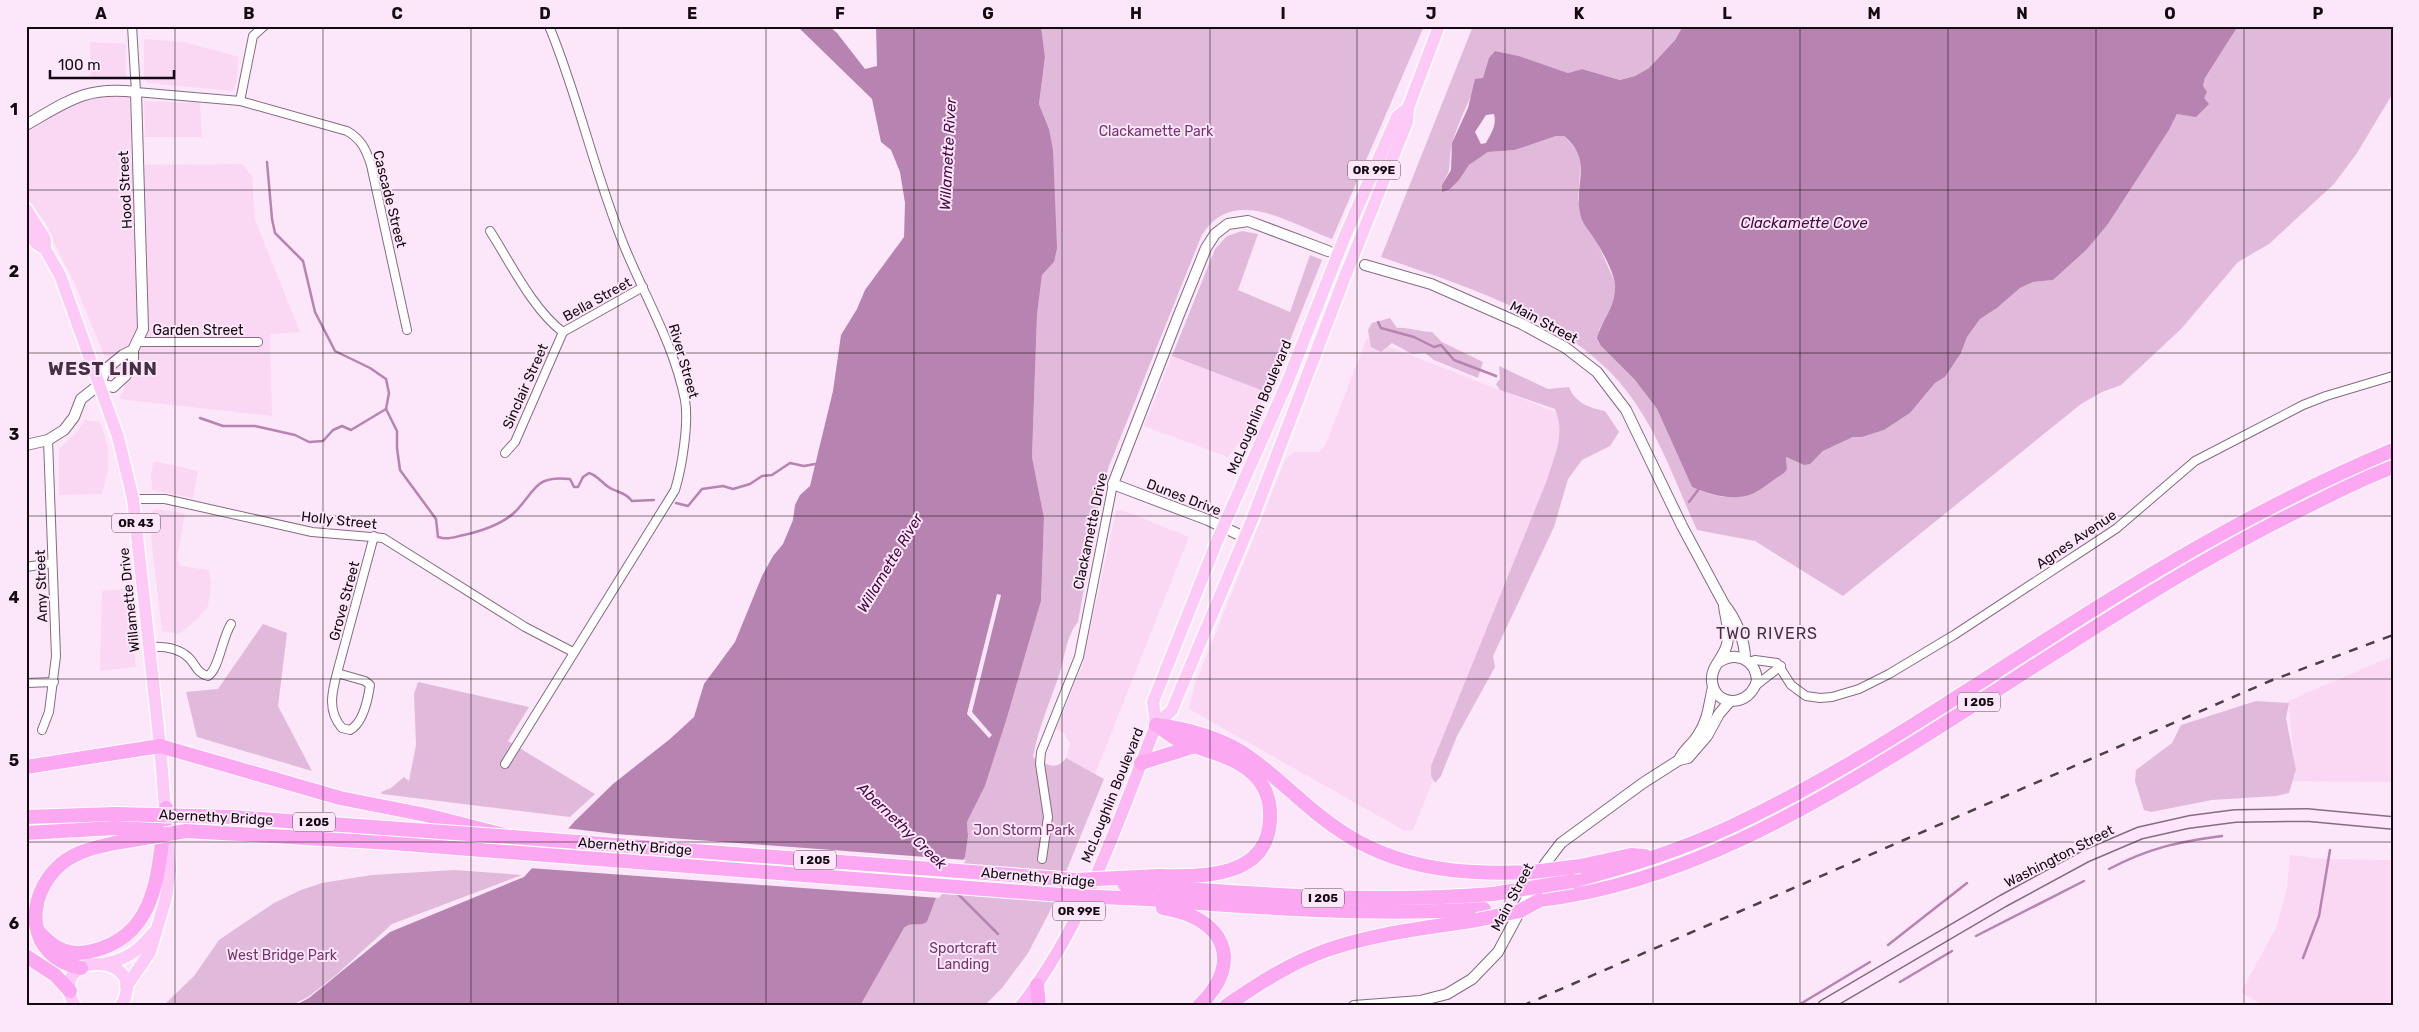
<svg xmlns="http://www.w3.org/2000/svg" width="2419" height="1032" font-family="Rubik,sans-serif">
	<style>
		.built { fill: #fad8f4 }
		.green { fill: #e1badb }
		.water { fill: #b783b0; fill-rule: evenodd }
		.pier { fill: #fce6f9 }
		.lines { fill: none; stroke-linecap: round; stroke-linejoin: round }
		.stream { stroke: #b783b0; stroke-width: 2.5 }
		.minor-casing { stroke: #856c81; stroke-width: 10 }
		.tertiary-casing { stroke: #856c81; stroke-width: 12 }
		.secondary-casing { stroke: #856c81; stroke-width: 14 }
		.primary-casing { stroke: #fff; stroke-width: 15 }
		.trunk-casing { stroke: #fff; stroke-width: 15 }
		.motorway-casing { stroke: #fff; stroke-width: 16 }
		.minor { stroke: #fff; stroke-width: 8 }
		.tertiary { stroke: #fff; stroke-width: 10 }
		.secondary { stroke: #fee5fb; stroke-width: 11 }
		.primary { stroke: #fdcaf7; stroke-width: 12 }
		.trunk { stroke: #fcb8f4; stroke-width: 12 }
		.motorway { stroke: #fca7f1; stroke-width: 14 }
		.rail { stroke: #4b3f48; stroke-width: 2.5; stroke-dasharray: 9 9; stroke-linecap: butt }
		.primary-bridge-casing { stroke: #fff; stroke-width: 15; stroke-linecap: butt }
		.motorway-bridge-casing { stroke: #fff; stroke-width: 16; stroke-linecap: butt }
		.primary-bridge { stroke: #fdcaf7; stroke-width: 12 }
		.motorway-bridge { stroke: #fca7f1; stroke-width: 14 }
		.grid { fill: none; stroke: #140b12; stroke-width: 1; stroke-opacity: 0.55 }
		.labels { text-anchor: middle; stroke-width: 4; stroke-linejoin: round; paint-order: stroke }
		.shield { fill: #fce6f9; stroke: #5a4d57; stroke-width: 1 }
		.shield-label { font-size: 12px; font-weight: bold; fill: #140b12 }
		.park-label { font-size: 14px; fill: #74356e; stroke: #fce6f9 }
		.street-label { font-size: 14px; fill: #140b12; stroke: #fce6f9 }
		.water-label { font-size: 15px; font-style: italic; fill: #470743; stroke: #fce6f9 }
		.quarter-label { font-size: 16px; letter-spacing: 1px; fill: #452f42; stroke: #fce6f9 }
		.district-label { font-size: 19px; font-weight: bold; letter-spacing: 1px; fill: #452f42; stroke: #fce6f9 }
		.neatline { fill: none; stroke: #140b12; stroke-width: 2 }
		.grid-label { font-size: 16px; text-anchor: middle; font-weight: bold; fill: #140b12 }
	</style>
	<rect width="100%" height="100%" fill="#fce6f9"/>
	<g class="built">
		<polygon points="144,39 185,42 239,57 236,84 232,91 148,83 144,78"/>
		<polygon points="90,42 126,44 126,78 91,79"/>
		<polygon points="96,96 130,97 131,165 242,164 252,176 255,220 300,332 270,334 272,416 119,399 125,388 108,357 104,355 73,280 48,231 49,228 26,197 26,133 80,100"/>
		<polygon points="144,101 200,103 202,137 145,137"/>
		<polygon points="1367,338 1579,421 1413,830 1405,831 1189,709 1194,687 1286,458 1294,452 1318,452 1325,446"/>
		<polygon points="1172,356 1266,392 1254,424 1228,457 1144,426"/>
		<polygon points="85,420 100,422 108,446 108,470 102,494 59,495 59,449 77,432"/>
		<polygon points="154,461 198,471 193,498 152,490 151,473"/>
		<polygon points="155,509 185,513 177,558 181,566 209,570 211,585 208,606 196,620 179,634 162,631 152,546 150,514"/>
		<polygon points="1122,510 1189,537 1095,774 1066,758 1070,744 1065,734 1056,729 1082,667 1116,511"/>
		<polygon points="129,589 136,667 100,671 102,591"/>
		<polygon points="2393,656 2393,782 2288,781 2288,777 2296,776 2288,701"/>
		<polygon points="2290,855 2325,859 2393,860 2393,1006 2264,1006 2241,992 2277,926 2287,888"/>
	</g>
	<g class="green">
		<path d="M1041,26H1424L1332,239C1289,223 1231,184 1201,237L1109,466L1100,498L1078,622C1067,634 1065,656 1060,672C1051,700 1038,728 1033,757C1046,764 1056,772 1066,758L1104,779L1049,913L1028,953L1002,988L984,1006H860L904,928C910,921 919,926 927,922L936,898L965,857L968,836L967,822L985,786L1006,721L1041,601L1044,519L1032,457L1037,315L1042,275L1054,262L1049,129L1039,104L1045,57Z"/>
		<path d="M1473,26H1683L1675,40L1649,68L1635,76L1620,80L1582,69L1568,73L1519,56L1495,51C1487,61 1487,68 1483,79C1480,86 1473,92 1470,98C1465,109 1454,134 1452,145C1447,165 1454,165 1442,185L1459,180L1469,165L1488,152L1515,150L1556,136H1564L1579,153L1581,161L1578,199L1583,222L1595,238L1615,282V300L1599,330L1601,346L1635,380L1657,409L1692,487C1736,507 1751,495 1787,469L1786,457L1804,465L1816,458L1823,451L1853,437H1862L1884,430L1910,413L1935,383L1945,377L1961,353L1967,337L1980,319L1997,308L2020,288L2033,282L2053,280L2108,224L2169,130L2177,114L2204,98L2203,86L2205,78L2238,26H2393V93L2357,153L2334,184L2269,244L2238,262L2181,329L2121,385L2102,392L2081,404L1843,596L1755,541L1697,530C1678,489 1662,442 1636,404C1581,321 1470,288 1381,257Z"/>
		<polygon points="1242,231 1258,234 1238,290 1290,312 1310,255 1322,260 1278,370 1271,375 1266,392 1172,356 1215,249 1227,236"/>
		<path d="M1390,318L1397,328C1408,327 1419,332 1432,332L1442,342L1483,362L1478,378L1434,360L1425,353L1412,354L1392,343L1381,352L1371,347L1368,330L1372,323Z"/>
		<path d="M1499,366L1548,389L1569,387C1575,403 1590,408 1605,411L1619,432L1610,446L1582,460L1568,479L1554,527L1493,656L1495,667L1457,736L1441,776L1435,783L1431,776V766L1547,480C1554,456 1566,434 1555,409L1500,390L1496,384L1500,379Z"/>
		<polygon points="263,624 287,633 278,706 312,771 197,737 186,692 218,689"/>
		<polygon points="418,682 529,707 508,741 595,794 570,817 382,794 381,792 391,788 404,777 409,781 416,745 414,694"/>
		<polygon points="2256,701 2289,703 2286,718 2296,770 2289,793 2276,796 2212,800 2151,812 2144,810 2135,781 2136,770 2172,743 2181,725"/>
		<polygon points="454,870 522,875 392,924 336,975 308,997 290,1006 163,1006 194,976 219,940 274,903 301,890 322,883 372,875"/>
	</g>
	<g class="water">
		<path d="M797,26H829L837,33L865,69L877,66L876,26H1041L1045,57L1039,104L1049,129L1053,150L1057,248L1054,262L1042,275L1037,315L1032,457L1044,518L1041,601L1006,721L985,786L967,822L968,836L965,857L936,898L927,922C919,927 911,921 904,928L860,1006H294L309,998L390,932L524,877L575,821L613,784L670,739L694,717L704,684L735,642L762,576L773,556L783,544L793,520L795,505L800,495L810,486L833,391L841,335L857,309L865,290L904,237L905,203L900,172L891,150L881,142L872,99Z"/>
		<path d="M1683,26H2238L2205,78L2203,86L2207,92L2204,98L2209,104L2196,117L2177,114L2169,130L2108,224L2086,250L2053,280L2033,282L2020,288L1997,308L1980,319L1967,337L1961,353L1945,377L1935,383L1910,413L1884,430L1862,437H1853L1823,451L1810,464L1804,465L1786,457L1787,469L1784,473C1774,479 1764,488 1754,493C1735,502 1710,495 1692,487L1657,409L1635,380L1601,346L1597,338C1603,317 1616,307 1615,285C1615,274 1601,249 1595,240C1591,232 1584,227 1581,217C1572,184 1595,162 1564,136H1556L1515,150L1488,152L1469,165L1459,180L1450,189L1442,192V185L1451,170L1452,143L1468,108L1475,79L1483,78L1489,58L1495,51L1519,56L1568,73L1582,69L1620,80L1635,76L1649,68L1675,40ZM1494,114C1497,126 1491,133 1486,143L1481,144L1475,132L1486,115Z"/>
	</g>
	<g class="pier">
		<polygon points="997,594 1001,595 972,712 992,735 989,738 967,714"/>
		<polygon points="565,828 616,834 966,860 939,898 529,868"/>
	</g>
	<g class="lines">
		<g class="stream">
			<polyline points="267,162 272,219 275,233 303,261 315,312 335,351 370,368 386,379 389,393 386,409"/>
			<polyline points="1378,322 1381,328 1414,337 1434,347 1441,345 1454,360 1496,376"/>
			<path d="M200,418L223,426H255L295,435L309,442L323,441L333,430L342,426L351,430L386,409L397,431V448L400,470L436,519L438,537C448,540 454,537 464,535C482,531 502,525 516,511C536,490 535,475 570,479L574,487H578L583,477L589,473C599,476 603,485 612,489C620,493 626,493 632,501L654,500"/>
			<polyline points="1689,502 1698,490"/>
			<polyline points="676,503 688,506 702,489 723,486 733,489 750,484 762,476 772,475 790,463 804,466 815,464"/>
			<path d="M2109,869C2149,848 2177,842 2222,836"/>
			<polyline points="957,893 998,934"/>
			<polyline points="1976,936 2084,881"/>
			<polyline points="1888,945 1967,883"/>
			<polyline points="2303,958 2319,916 2330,850"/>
			<polyline points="1900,982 1952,951"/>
			<polyline points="1797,1006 1870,962"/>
		</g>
		<g class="minor-casing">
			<g id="minor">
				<path d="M132,26L136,92L240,101L347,131C361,139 366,149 371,165L407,330"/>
				<polyline points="240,101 253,36 264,26"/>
				<path d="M490,231C510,262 533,310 563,332"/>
				<polyline points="563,332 643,287"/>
				<polyline points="138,342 258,342"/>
				<polyline points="505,453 515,442 563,332"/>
				<polyline points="133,499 165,499 312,532 383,538 525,627 573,652"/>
				<polyline points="26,567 52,563"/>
				<path d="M149,647C163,646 177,647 188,657C196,664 196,673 208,676C219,669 222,638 231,624"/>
				<polyline points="1749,662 1755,660 1777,663 1791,685 1806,696 1820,698 1832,697 1859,689 1889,674 1954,635 2099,540 2117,528 2195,461 2303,405 2326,396 2393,376"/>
				<path d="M337,673L365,681L370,685C368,699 363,723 350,730L342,728C327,711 332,692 337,673L374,536"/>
				<polyline points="26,683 54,682"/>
				<polyline points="1755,686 1781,666"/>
				<polyline points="42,730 49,712 56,656 48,440"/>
				<path d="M505,764L675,490C682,467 689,423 685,400C674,345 646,299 625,248C595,176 579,98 549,26"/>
				<polyline points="1042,859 1048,817 1040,764 1041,752 1079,657 1113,484"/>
			</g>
		</g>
		<g class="tertiary-casing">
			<g id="tertiary">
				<path d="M26,125C68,101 85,86 136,92L143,329L133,350V362L126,375L113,387L100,384"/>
				<path d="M1365,265L1431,284L1522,324L1566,348L1597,372L1626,410L1682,526L1724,604C1736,619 1745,640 1745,659"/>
				<polyline points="26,445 48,440 64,430 74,417 81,399 100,384 106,369 123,355 133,350"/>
				<polyline points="1244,537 1208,520 1113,484 1178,317 1206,248 1215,234 1228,224 1248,221 1328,251"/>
				<path d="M1719,662C1736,651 1755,659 1757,680C1751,706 1716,709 1712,682C1710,667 1724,658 1727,644C1731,631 1725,618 1724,605"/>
				<path d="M1679,760C1683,750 1692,745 1698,735C1708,721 1709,704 1713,687"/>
				<polyline points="1354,1006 1420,1001 1447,994 1472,979 1498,952 1545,864 1561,843 1643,783 1679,760 1688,758 1707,736 1719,714 1730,701"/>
			</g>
		</g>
		<g class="secondary-casing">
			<polyline id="secondary" points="1824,1006 2003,901 2086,856 2140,833 2189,822 2235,816 2307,815 2393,823"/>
		</g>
		<g class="primary-casing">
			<g id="primary">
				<polyline points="26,209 45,239 45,249"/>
				<polyline points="26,227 36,243 45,249 60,275 118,437 133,499 160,746 170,870 166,898 150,952 126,987"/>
				<polyline points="1345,236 1397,117 1408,108"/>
				<polyline points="1359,242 1407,122 1408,108 1439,26"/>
				<polyline points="1156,725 1153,702 1217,541 1287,383 1330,274"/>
				<polyline points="1156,725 1172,710 1179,693 1252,520 1344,279"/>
				<path d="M107,963C128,959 140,949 154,932"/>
				<path d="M75,1006C43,949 153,951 121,1006"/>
			</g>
		</g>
		<g class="trunk-casing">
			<path id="trunk" d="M1021,1006C1085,924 1118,821 1156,725"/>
		</g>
		<g class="motorway-casing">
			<g id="motorway">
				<path d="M1156,725C1187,728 1227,740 1252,759C1286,784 1312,814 1350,837C1407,871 1469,875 1533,872"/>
				<path d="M1157,725C1164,730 1171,737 1179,740C1203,751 1232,755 1252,773C1265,784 1271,801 1270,818C1269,878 1202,877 1159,876"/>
				<polyline points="1141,763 1195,746"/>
				<polyline points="26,767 160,746 340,798 426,815 512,837 1076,880"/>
				<polyline points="26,817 115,814"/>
				<polyline points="186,831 392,843 1074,896"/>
				<polyline points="26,833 115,828"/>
				<polyline points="1580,866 1631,855 1645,856"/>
				<path d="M1573,881C1627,867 1681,850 1732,826C1843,774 1945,704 2049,638C2159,567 2271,501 2393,450"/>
				<path d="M1154,887C1267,895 1379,903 1493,894"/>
				<path d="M1148,899C1260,908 1371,916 1484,909"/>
				<path d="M1540,900C1679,884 1804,811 1920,739C2043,662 2162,579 2292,514C2325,498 2358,480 2393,467"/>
				<path d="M1163,908C1223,917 1246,961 1199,1006"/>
				<path d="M39,932C54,949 69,957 92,951C161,935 158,865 166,808"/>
				<polyline points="26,956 55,975 70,991"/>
				<path d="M81,968C26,958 23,897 61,864C77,851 96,847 115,843"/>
				<polyline points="1037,985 1039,1006"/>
				<path d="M1226,1006C1258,984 1290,963 1327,950C1375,933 1427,928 1477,920"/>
			</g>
		</g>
		<use href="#minor" class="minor"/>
		<use href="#tertiary" class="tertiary"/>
		<use href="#secondary" class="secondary"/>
		<use href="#primary" class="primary"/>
		<use href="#trunk" class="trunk"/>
		<use href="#motorway" class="motorway"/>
		<polyline class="rail" points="1522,1006 2270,681 2393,635"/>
		<g class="primary-bridge-casing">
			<g id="primary-bridge">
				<polyline points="1330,274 1345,236"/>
				<polyline points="1344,279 1359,242"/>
			</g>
		</g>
		<g class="motorway-bridge-casing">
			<g id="motorway-bridge">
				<polyline points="115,814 231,817 512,837"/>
				<polyline points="115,828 157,830"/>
				<polyline points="115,843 186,831"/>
				<polyline points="1533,872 1580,866"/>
				<polyline points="1076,880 1159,876"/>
				<polyline points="1125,885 1154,887"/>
				<polyline points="1493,894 1573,881"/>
				<polyline points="1074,896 1148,899"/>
				<polyline points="1477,920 1520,911 1540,900"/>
			</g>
		</g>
		<use href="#primary-bridge" class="primary-bridge"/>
		<use href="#motorway-bridge" class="motorway-bridge"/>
	</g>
	<path class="grid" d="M175,26V1006M323,26V1006M471,26V1006M618,26V1006M766,26V1006M914,26V1006M1062,26V1006M1210,26V1006M1357,26V1006M1505,26V1006M1653,26V1006M1800,26V1006M1948,26V1006M2096,26V1006M2244,26V1006M26,190H2393M26,353H2393M26,516H2393M26,679H2393M26,842H2393"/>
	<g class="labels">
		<g class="shield">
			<rect x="1348" y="160.5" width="52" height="19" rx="4"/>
			<rect x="112" y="513.5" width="48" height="19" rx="4"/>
			<rect x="1958" y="692.5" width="42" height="19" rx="4"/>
			<rect x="293" y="812.5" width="42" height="19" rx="4"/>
			<rect x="794" y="850.5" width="42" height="19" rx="4"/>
			<rect x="1302" y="888.5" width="42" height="19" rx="4"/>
			<rect x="1053" y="901.5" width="52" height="19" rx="4"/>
		</g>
		<g class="shield-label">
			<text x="1374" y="174">OR 99E</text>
			<text x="136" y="527">OR 43</text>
			<text x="1979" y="706">I 205</text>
			<text x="314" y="826">I 205</text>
			<text x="815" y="864">I 205</text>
			<text x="1323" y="902">I 205</text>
			<text x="1079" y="915">OR 99E</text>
		</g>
		<g class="park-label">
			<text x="1156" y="136">Clackamette Park</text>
			<text x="1024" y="835">Jon Storm Park</text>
			<text x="963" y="953">Sportcraft<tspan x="963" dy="16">Landing</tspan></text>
			<text x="282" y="960">West Bridge Park</text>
		</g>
		<g class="street-label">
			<text transform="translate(125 190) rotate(-93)" y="5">Hood Street</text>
			<text transform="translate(390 199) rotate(76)" y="5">Cascade Street</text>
			<text transform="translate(597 299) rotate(-29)" y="5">Bella Street</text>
			<text transform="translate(1544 322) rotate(28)" y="5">Main Street</text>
			<text x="198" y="335">Garden Street</text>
			<text transform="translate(684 361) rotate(74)" y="5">River Street</text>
			<text transform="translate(525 386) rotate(-66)" y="5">Sinclair Street</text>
			<text transform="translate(1259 407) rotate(-67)" y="5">McLoughlin Boulevard</text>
			<text transform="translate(1184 497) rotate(21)" y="5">Dunes Drive</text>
			<text transform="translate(339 520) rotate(6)" y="5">Holly Street</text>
			<text transform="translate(1090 531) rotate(-78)" y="5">Clackamette Drive</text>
			<text transform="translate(2076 539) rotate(-34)" y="5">Agnes Avenue</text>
			<text transform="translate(41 586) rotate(-92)" y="5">Amy Street</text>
			<text transform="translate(129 600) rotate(-96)" y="5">Willamette Drive</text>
			<text transform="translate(344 601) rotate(-75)" y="5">Grove Street</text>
			<text transform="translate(1112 795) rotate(-68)" y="5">McLoughlin Boulevard</text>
			<text transform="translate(216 817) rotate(3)" y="5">Abernethy Bridge</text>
			<text transform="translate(635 846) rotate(4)" y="5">Abernethy Bridge</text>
			<text transform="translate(2059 856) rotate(-27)" y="5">Washington Street</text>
			<text transform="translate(1038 877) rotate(5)" y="5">Abernethy Bridge</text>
			<text transform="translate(1512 897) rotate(-62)" y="5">Main Street</text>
		</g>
		<g class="water-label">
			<text transform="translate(948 154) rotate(-87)" y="5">Willamette River</text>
			<text x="1804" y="228">Clackamette Cove</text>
			<text transform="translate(890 563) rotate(-59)" y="5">Willamette River</text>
			<text transform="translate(902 826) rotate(44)" y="5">Abernethy Creek</text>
		</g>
		<g class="quarter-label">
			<text x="1767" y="639">TWO RIVERS</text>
		</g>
		<g class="district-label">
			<text x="103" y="375">WEST LINN</text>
		</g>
	</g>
	<rect width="2419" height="1032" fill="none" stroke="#fce6f9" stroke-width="55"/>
	<path d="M50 70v8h124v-8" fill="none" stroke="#140b12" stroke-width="2.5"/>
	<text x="58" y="70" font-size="15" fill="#140b12" stroke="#fce6f9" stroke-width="4" paint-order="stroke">100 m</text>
	<rect x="28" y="28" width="2364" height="976" class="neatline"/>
	<g class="grid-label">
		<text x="101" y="19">A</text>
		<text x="249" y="19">B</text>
		<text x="397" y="19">C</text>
		<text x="545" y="19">D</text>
		<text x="692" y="19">E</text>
		<text x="840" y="19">F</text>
		<text x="988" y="19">G</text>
		<text x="1136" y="19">H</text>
		<text x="1283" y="19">I</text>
		<text x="1431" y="19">J</text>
		<text x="1579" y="19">K</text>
		<text x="1727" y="19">L</text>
		<text x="1874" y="19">M</text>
		<text x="2022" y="19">N</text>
		<text x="2170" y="19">O</text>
		<text x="2318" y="19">P</text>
		<text x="14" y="115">1</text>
		<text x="14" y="277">2</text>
		<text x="14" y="440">3</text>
		<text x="14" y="603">4</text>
		<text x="14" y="766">5</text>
		<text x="14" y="929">6</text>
	</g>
</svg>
